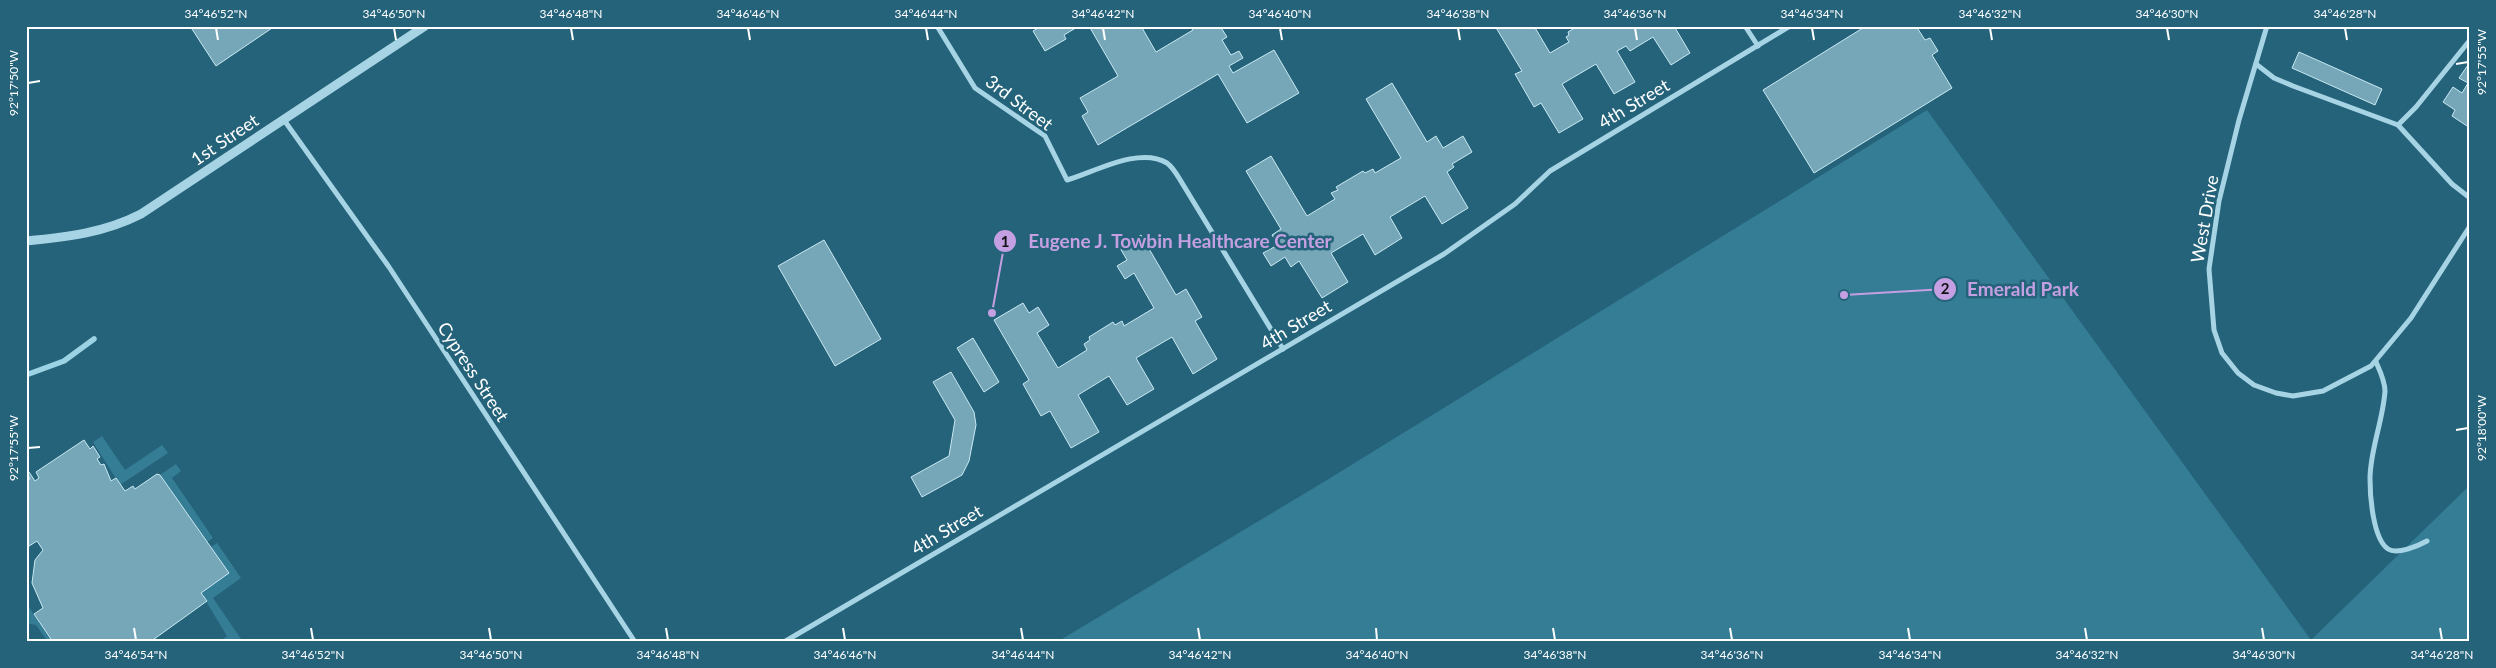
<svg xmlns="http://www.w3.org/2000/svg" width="2496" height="668" font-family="Lato,sans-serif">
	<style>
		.green { fill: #357d95 }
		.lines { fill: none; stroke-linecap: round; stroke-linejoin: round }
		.stream { stroke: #9bd3e5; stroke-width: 5.5 }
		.building { fill: #75a7b8; stroke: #cae9f3 }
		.minor { stroke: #a7d4e4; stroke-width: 5 }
		.tertiary { stroke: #a7d4e4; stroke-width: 9 }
		.ticks { fill: none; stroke: #fff; stroke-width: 2 }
		.labels { text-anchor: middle; stroke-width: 5; stroke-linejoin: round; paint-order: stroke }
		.street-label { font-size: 18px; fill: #fff; stroke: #24637a }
		.leader { fill: none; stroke: #c4a0e2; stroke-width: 2 }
		.callout-dot { fill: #c4a0e2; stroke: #24637a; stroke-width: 2 }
		.mark-label { font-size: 15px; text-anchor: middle; font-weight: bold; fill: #111 }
		.callout-label { font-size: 19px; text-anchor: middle; font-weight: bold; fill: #c4a0e2; stroke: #24637a; stroke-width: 5; stroke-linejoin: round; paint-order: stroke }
		.neatline { fill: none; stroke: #fff; stroke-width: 2 }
		.ticks-label { font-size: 12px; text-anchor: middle; fill: #fff }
	</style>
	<rect width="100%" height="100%" fill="#24637a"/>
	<g class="green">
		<polygon points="1927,110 2311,640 2470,485 2470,642 1057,642 1327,480"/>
		<polygon points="102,436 125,470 162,445 168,453 120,485 93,442"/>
		<polygon points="176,464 181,471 172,478 213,538 207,542 160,475"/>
		<polygon points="217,543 241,578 213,598 241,639 236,642 220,642 227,636 201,593 211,547"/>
		<polygon points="26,603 53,642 48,642 36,625 26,623"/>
	</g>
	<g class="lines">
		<polyline class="stream" points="26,375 64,361 94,339"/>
	</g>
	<g class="building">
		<polygon points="190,26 275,26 216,66"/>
		<polygon points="1042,26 1079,26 1064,35 1066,39 1045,51 1033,31"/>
		<polygon points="1089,26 1141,26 1156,52 1193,30 1191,26 1220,26 1227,37 1222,40 1231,55 1239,51 1243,58 1229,66 1233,73 1274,50 1299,93 1247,123 1218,74 1098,145 1082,116 1088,112 1080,98 1118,76"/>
		<polygon points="1495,26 1534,26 1550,53 1569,42 1566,37 1569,35 1568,32 1578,26 1674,26 1690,53 1671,65 1653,37 1630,51 1626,46 1617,51 1635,82 1614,94 1596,64 1562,84 1583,119 1559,133 1541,103 1534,107 1515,74 1522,71"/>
		<polygon points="1866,26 1916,26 1925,40 1930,38 1938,51 1932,55 1952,88 1814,173 1763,90"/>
		<polygon points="2299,52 2382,89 2375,105 2292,68"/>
		<polygon points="2470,62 2470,128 2452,116 2455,110 2443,102 2453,87 2462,93 2468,83 2459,78"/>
		<polygon points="1392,83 1427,142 1436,136 1443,148 1463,136 1472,152 1452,164 1454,167 1447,172 1468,208 1442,224 1425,196 1390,217 1402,238 1375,255 1363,234 1331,253 1348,282 1322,298 1299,261 1291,267 1285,257 1271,266 1263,253 1278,245 1272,235 1281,229 1246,171 1271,156 1307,216 1335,199 1331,193 1338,190 1336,187 1363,171 1365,173 1373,169 1375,173 1401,158 1366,99"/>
		<polygon points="1141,235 1176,295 1186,289 1202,317 1195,321 1217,359 1193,374 1172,337 1136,358 1154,389 1127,405 1109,376 1078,395 1099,432 1071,448 1050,411 1041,416 1023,384 1029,380 994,320 1023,303 1029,313 1038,307 1049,325 1037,333 1058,368 1087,350 1084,344 1090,340 1089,337 1113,322 1115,325 1122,321 1124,326 1154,308 1134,273 1125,279 1117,266 1127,260 1120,248"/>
		<polygon points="824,240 881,339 835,366 778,266"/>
		<polygon points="973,338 999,382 984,392 957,348"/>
		<polygon points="951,372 974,412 976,425 969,461 962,475 922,497 911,477 949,456 955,420 933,382"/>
		<polygon points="84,440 90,449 93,446 100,457 97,459 101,465 104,464 111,481 116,478 125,491 133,486 135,489 157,474 160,475 229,573 201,593 207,601 150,642 53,642 34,614 43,608 32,583 35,560 43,550 37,541 26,548 26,478 28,480 30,479 27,473 29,472 35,481 39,478 36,472"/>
	</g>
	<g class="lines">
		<g class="minor">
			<path d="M937,26L975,88L1045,136L1067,180C1095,172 1139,146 1167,163C1171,166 1176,173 1179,178L1283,349"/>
			<polyline points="1745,26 1758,46"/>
			<polyline points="2267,26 2239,120 2219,201 2209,269 2214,330 2222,353 2238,373 2254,385 2276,393 2293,396 2323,391 2371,366 2411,318 2470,226"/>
			<polyline points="2256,64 2274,78 2293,86 2398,125 2452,184 2470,198"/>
			<polyline points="284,120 389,267 635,642"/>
			<polyline points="2398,125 2416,107 2470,40"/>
			<path d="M2376,362C2380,371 2385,381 2385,391C2383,421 2370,450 2370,479C2370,496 2373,539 2388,549C2397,555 2418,546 2427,541"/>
			<polyline points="784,642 1444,254 1515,204 1550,171 1790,26"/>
		</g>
		<path class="tertiary" d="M26,241C67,237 104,233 141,214L425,26"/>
	</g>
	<path class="ticks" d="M216,28L218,40M394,28L396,40M571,28L573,40M748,28L750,40M926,28L928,40M1103,28L1105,40M1280,28L1282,40M1458,28L1460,40M1635,28L1637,40M1812,28L1814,40M1990,28L1992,40M2167,28L2169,40M2345,28L2347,40M2456,64L2468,62M28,83L40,81M2456,430L2468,428M28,448L40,447M134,628L136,640M311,628L313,640M489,628L491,640M666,628L668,640M843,628L845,640M1021,628L1023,640M1198,628L1200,640M1376,628L1377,640M1553,628L1555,640M1730,628L1732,640M1908,628L1910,640M2085,628L2087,640M2262,628L2264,640M2440,628L2442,640"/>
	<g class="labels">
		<g class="street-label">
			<text transform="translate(1019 103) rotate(37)" y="6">3rd Street</text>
			<text transform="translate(1634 104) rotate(-31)" y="6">4th Street</text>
			<text transform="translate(225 140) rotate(-34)" y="6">1st Street</text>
			<text transform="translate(2205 219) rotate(-80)" y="6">West Drive</text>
			<text transform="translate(1296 325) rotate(-31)" y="6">4th Street</text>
			<text transform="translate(473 372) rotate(57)" y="6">Cypress Street</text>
			<text transform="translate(947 530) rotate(-31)" y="6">4th Street</text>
		</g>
	</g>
	<path class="leader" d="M992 313L1005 241M1844 295L1945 289"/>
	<g class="callout-dot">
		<circle cx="992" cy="313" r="5"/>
		<circle cx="1844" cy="295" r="5"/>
		<circle cx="1005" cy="241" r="12"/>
		<circle cx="1945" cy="289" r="12"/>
	</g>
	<g class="mark-label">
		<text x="1005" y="247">1</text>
		<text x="1945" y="294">2</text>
	</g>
	<g class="callout-label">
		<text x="1180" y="248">Eugene J. Towbin Healthcare Center</text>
		<text x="2023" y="296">Emerald Park</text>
	</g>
	<rect width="2496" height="668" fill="none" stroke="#24637a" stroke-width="55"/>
	<rect x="28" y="28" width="2440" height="612" class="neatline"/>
	<g class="ticks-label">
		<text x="216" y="18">34°46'52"N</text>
		<text x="394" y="18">34°46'50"N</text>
		<text x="571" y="18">34°46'48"N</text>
		<text x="748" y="18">34°46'46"N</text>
		<text x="926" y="18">34°46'44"N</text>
		<text x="1103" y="18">34°46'42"N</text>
		<text x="1280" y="18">34°46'40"N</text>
		<text x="1458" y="18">34°46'38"N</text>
		<text x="1635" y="18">34°46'36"N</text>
		<text x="1812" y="18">34°46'34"N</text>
		<text x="1990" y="18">34°46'32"N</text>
		<text x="2167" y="18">34°46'30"N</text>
		<text x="2345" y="18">34°46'28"N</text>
		<text transform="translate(2482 62) rotate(-90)" y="4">92°17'55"W</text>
		<text transform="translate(14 83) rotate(-90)" y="4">92°17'50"W</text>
		<text transform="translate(2482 428) rotate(-90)" y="4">92°18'00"W</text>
		<text transform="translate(14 448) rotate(-90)" y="4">92°17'55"W</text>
		<text x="136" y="659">34°46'54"N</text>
		<text x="313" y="659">34°46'52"N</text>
		<text x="491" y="659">34°46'50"N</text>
		<text x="668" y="659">34°46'48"N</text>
		<text x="845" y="659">34°46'46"N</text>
		<text x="1023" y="659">34°46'44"N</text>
		<text x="1200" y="659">34°46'42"N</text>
		<text x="1377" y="659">34°46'40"N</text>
		<text x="1555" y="659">34°46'38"N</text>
		<text x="1732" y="659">34°46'36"N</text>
		<text x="1910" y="659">34°46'34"N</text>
		<text x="2087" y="659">34°46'32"N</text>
		<text x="2264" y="659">34°46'30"N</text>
		<text x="2442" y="659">34°46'28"N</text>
	</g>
</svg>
